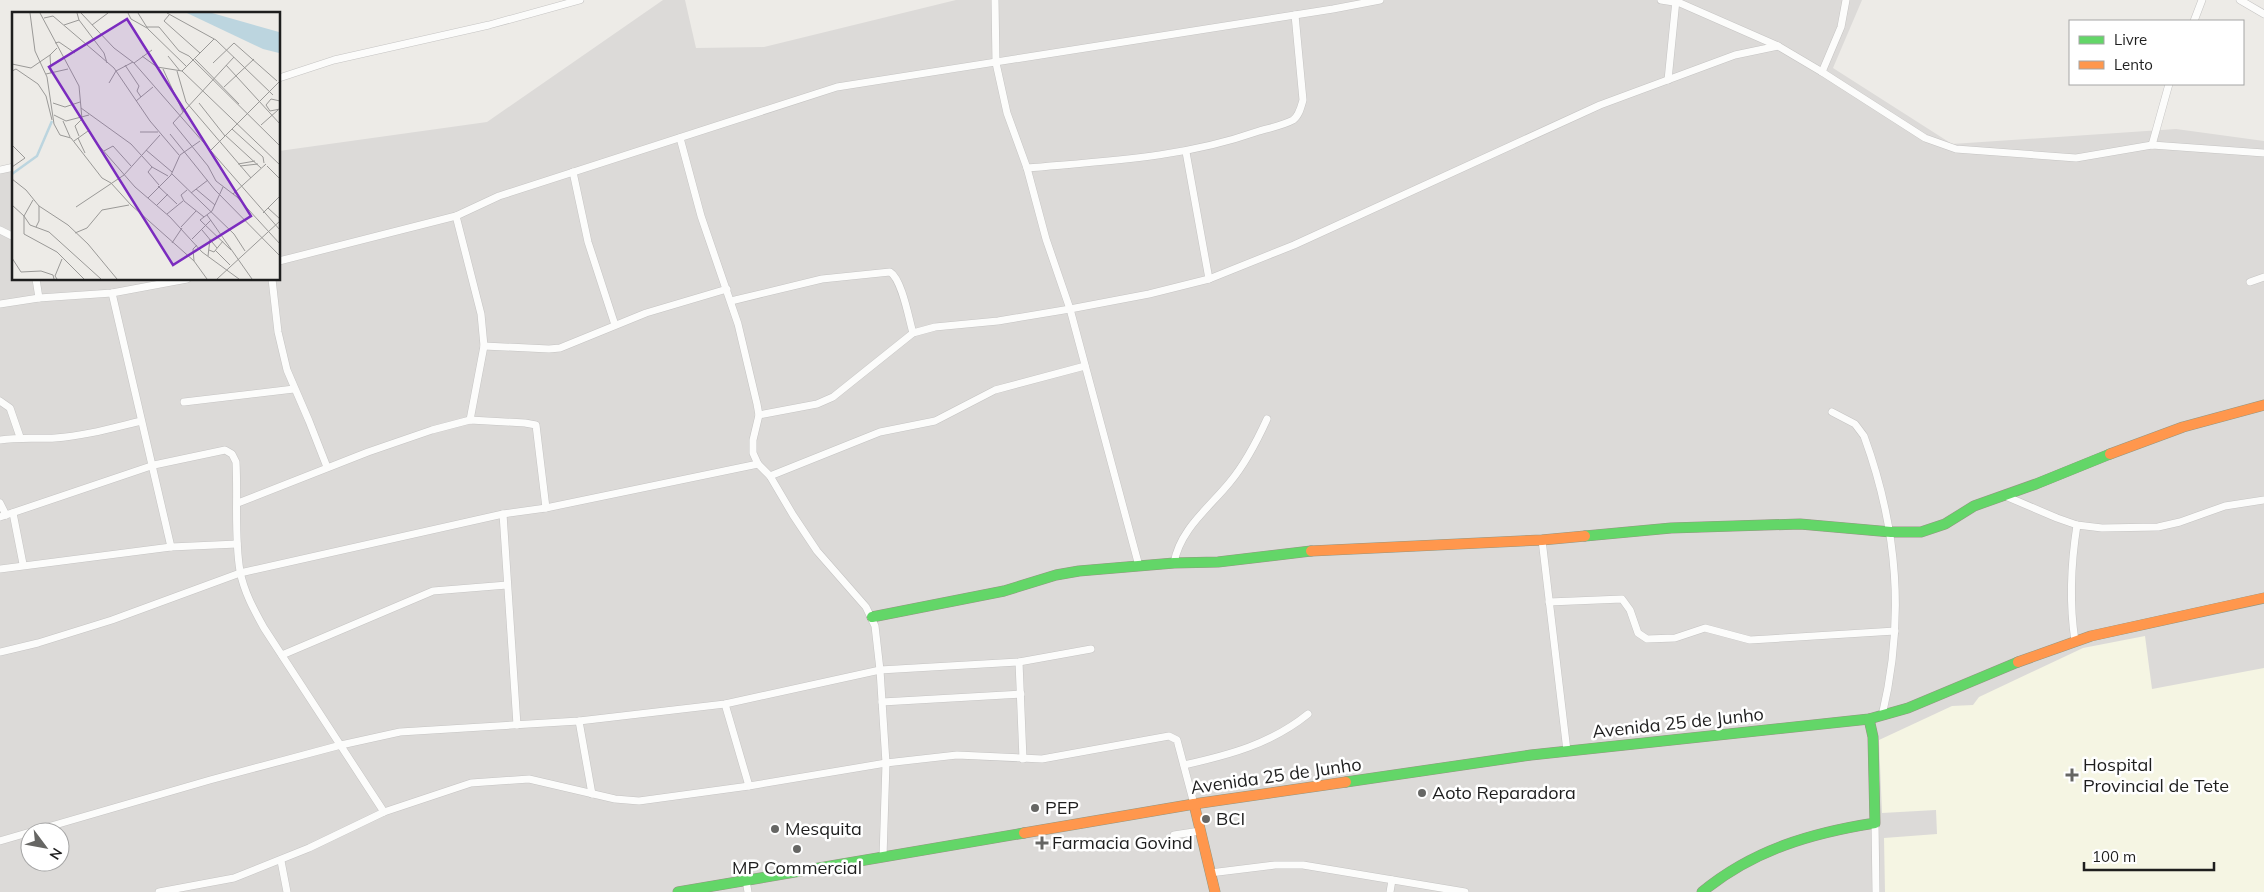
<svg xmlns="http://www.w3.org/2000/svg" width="2264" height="892" font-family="Mulish,sans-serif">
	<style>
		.residential { fill: #dcdad8; fill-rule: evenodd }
		.education { fill: #f5f5e3 }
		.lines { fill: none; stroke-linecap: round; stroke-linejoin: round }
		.street-casing { stroke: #c5c4c3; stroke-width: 8 }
		.fast-casing { stroke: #939680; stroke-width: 11 }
		.slow-casing { stroke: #939680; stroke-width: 11 }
		.street { stroke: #fcfcfb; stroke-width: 7 }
		.fast { stroke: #63d668; stroke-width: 10 }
		.slow { stroke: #ff974d; stroke-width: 10 }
		.poi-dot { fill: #666664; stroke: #fff; stroke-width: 2 }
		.labels { text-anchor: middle; stroke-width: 5; stroke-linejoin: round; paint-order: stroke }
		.street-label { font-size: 18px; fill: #1e1e1e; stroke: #fff }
		.poi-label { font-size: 18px; fill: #1e1e1e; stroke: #fff; text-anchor: start }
		.inset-river { fill: none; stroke: #bcd5df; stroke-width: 2.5 }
		.inset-road { fill: none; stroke: #9a9997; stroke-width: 1 }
		.view { fill: #7b2cbf; fill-opacity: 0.15; stroke: #7b2cbf; stroke-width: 2.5 }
		.inset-edge { fill: none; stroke: #1e1e1e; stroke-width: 2.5 }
	</style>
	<rect width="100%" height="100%" fill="#edebe7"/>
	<path class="residential" d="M663,0H685L696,48L764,47L956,0H1862L1833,68L1952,144L2176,129L2264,141V892H0V170L14,169V279H279V151L487,122ZM30,832H60V862H30Z"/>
	<polygon class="education" points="2145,636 2152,689 2264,668 2264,892 1885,892 1884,838 1937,834 1936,810 1882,813 1879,740 1952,706 1973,705 1979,697 2083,648"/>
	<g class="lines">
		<g class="street-casing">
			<g id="street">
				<polyline points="995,0 996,63 1007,113 1027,168 1046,239 1070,309 1139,566"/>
				<polyline points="1661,0 1680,3 1778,46 1822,72 1925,138 1956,149 2076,158 2152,145 2264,153"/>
				<polyline points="2240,0 2264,14"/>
				<polyline points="2194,21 2202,0"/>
				<polyline points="1822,72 1841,27 1846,0"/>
				<polyline points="279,78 334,60 489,25 580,0"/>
				<polyline points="1668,80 1676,0"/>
				<polyline points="680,138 701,216 738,324 757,404 759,415 753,440 753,453 758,464 770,476 793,515 817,551 866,607 875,626 880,670 886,763 883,857"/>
				<polyline points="2152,145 2169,84"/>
				<polyline points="1186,152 1209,279"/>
				<path d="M1027,168C1105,161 1182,158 1256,132C1268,128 1282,126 1293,120C1299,116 1301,107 1303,100L1295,15"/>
				<polyline points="0,170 14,167"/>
				<polyline points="573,172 588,242 615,325"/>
				<polyline points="456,216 481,314 484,346 470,420"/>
				<polyline points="0,230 14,237"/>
				<polyline points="279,261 456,216 499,196 837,87 1333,9 1380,0"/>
				<polyline points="36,279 39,298"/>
				<polyline points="272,279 278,332 287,370 309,421 327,467"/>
				<polyline points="2250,282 2264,277"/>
				<polyline points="112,293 171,547"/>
				<path d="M731,301L822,279L890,272C902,279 909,320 913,333"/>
				<polyline points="0,304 39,298 112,293 187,279"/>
				<polyline points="484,346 549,349 560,348 646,313 727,289"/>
				<polyline points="0,401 10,408 20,437"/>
				<polyline points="184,402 294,389"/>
				<path d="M1832,412L1855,424L1864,436C1898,529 1905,620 1882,716"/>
				<polyline points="759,415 817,404 833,397 913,333 935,327 998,321 1070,309 1149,294 1209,279 1294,245 1600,105 1735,55 1778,46"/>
				<path d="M0,440C19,437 37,439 55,438C84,436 112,428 141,421"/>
				<polyline points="770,476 880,432 935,421 995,390 1085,366"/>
				<polyline points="2003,495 2057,518 2077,525 2102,528 2158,527 2180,522 2225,506 2264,500"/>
				<polyline points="0,503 6,515"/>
				<polyline points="238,503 368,452 432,430 470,420 525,423 536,425 546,508"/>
				<polyline points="13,513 23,564"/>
				<polyline points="503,514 517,725"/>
				<path d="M0,517L154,465L225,450L232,454L236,462C238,498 234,536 240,571C244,592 254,610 264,628L384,812"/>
				<polyline points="1542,540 1567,751"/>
				<path d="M1174,563C1180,529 1209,508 1230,482C1245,464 1257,441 1267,419"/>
				<polyline points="0,569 171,547 237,544"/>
				<polyline points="1549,602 1622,599 1630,610 1638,633 1647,639 1675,638 1705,628 1750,640 1895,631"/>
				<path d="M2075,641C2069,602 2071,563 2077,525"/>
				<polyline points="0,652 38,643 112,620 240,573 503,514 546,508 758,464"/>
				<polyline points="282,655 433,591 507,585"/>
				<polyline points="1019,662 1023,759"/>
				<polyline points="882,702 1021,694"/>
				<polyline points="725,704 749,786"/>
				<polyline points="579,721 592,794"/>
				<path d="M1184,765C1229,755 1271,744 1308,714"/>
				<polyline points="1875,823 1876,892"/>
				<polyline points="1174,835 1200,831"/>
				<polyline points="0,841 210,780 341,745 400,732 579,721 725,704 880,670 1019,662 1091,649"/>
				<polyline points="281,861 287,892"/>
				<polyline points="1210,873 1275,865 1303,865 1465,892"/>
				<polyline points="746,880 748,892"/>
				<polyline points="159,892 234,878 309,848 384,812 471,783 529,779 615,799 639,801 749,786 886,763 957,755 1042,759 1169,736 1177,740 1194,804"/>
				<polyline points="1390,892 1392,880"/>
			</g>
		</g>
		<g class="fast-casing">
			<g id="fast">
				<polyline points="1585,536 1671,528 1800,524 1891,532 1921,532 1945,524 1974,506 2036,484 2110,454"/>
				<polyline points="872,617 1004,591 1056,575 1079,571 1174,563 1218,562 1311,551"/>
				<polyline points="1346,782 1531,755 1869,719 1908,708 2018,662"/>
				<polyline points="678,892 1024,833"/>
				<path d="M1702,892C1753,850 1811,833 1875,823L1873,737L1869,719"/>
			</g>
		</g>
		<g class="slow-casing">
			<g id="slow">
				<polyline points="2110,454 2183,427 2264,405"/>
				<polyline points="1311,551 1542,540 1585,536"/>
				<polyline points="2018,662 2091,636 2264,598"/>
				<polyline points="1194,804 1215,892"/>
				<polyline points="1024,833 1194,804 1346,782"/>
			</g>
		</g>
		<use href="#street" class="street"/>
		<use href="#fast" class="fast"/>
		<use href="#slow" class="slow"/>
	</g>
	<g class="poi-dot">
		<path d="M2069.5 767.5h5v5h5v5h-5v5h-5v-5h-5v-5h5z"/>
		<circle cx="1422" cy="793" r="5"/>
		<circle cx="1035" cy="808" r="5"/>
		<circle cx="1206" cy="819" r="5"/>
		<circle cx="775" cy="829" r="5"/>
		<path d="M1039.5 835.5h5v5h5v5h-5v5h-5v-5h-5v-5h5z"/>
		<circle cx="797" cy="849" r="5"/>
	</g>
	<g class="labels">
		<g class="street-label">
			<text transform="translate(1678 723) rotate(-6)" y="6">Avenida 25 de Junho</text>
			<text transform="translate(1276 776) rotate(-8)" y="6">Avenida 25 de Junho</text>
		</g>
		<g class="poi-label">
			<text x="2083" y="771">Hospital<tspan x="2083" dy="21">Provincial de Tete</tspan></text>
			<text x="1432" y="799">Aoto Reparadora</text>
			<text x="1045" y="814">PEP</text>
			<text x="1216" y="825">BCI</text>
			<text x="785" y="835">Mesquita</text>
			<text x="1052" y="849">Farmacia Govind</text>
			<text x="797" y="874" text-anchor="middle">MP Commercial</text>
		</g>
	</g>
	<g transform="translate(12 12)">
		<rect width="268" height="268" fill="#edebe7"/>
		<path d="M175,1H200L267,20V41L251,37Z" fill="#bcd5df"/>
		<path class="inset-river" d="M0,162L25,144L40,109"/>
		<path class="inset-road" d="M18,1L23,39L35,65L42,112L48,123L59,126L90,166L99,171L119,193L182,249L195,267M28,1L67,74L70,107L82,128L123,175L158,205L190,240L227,267M69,1L102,36L122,51L268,218M116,1L119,7L135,16M126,1L136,17L175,55M155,1L204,28L261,83M157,3L152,9L188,41M32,6L41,4L102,56L138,109L167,143M67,8L92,41L95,51M52,13L67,8L65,1M80,13L96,1M135,15H147L167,39L177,44L268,134M43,31L47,30L63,41M130,44L145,55L170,59L268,153M156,44L168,59M222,45L161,111L196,154L204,169L225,185L268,232M183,47L227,92M122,51L140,38M201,51L222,31L265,69M0,52L19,56L38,43M113,53L127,74L125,79L129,85M214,53L268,112M151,57L171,100M0,59L4,57L26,72L34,84L40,108M165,59L174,90L239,166M170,59L202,27M39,61L38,43L45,36M34,62L56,57M97,71L104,59L121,50M212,75L242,47M124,89L141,75M268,89L259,87L254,93L258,99L268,97M41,91L53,95L68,90M187,91L213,124M69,96L119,132L140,155L156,164M42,103L54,109L77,103M51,109L58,125M249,113L266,98M220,117L251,145L252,151M128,120H146M158,122L203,178L268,244M213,123L249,156M67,124L63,114L69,108M66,126L73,141M62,129L76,119M0,133L13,146L0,155M134,138L160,160M92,139L101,134L119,154M197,140L268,69M226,152L243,149M228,154L246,152M255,154L268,167M140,155L136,160L147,173M160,162L222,222L233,239M0,167L14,178L27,194L56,213L76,232L105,267M146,174L165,192M211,175L200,199L188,208L219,238M184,177L203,193M175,178L169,183L172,189L192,205M179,181L196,168M221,182L254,152L252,154M136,186L159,163L168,143L188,129M21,188L12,204L18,213L37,220L89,267M0,193L12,204V222L45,240L72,267M145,193L156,182M64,195L112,163L148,123M256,196L268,207M251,201L268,184M155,202L171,189M195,203L240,267M24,215L27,209V194M169,215L184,199M190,218L205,236M63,221L75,216L90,198L117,193M180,227L199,208M160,231L170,216M197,238L202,240L211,229M203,238L218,253M196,244L198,227M0,246L9,260L29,259L41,263L42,267M182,249L181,237L185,233M45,267L43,264L50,247M205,267L268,209"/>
		<path class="view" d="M115,7L239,204L161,253L37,55Z"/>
		<rect width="268" height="268" class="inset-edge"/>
	</g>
	<rect x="2069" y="20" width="175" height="65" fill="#ffffff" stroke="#a5a5a5"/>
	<rect x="2079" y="36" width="25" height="8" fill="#63d668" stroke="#a5a5a5"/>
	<text x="2114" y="45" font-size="15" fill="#1e1e1e">Livre</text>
	<rect x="2079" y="61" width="25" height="8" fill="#ff974d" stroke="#a5a5a5"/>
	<text x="2114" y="70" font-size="15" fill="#1e1e1e">Lento</text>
	<g transform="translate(45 847) rotate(122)"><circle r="24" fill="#ffffff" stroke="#a5a5a5"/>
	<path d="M0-4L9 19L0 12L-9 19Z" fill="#666664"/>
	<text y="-8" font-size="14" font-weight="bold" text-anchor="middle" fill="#1e1e1e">N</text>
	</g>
	<path d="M2084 862v8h130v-8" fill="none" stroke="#1e1e1e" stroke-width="2.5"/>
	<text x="2092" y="862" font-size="15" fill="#1e1e1e" stroke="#ffffff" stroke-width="4" paint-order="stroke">100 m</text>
</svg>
